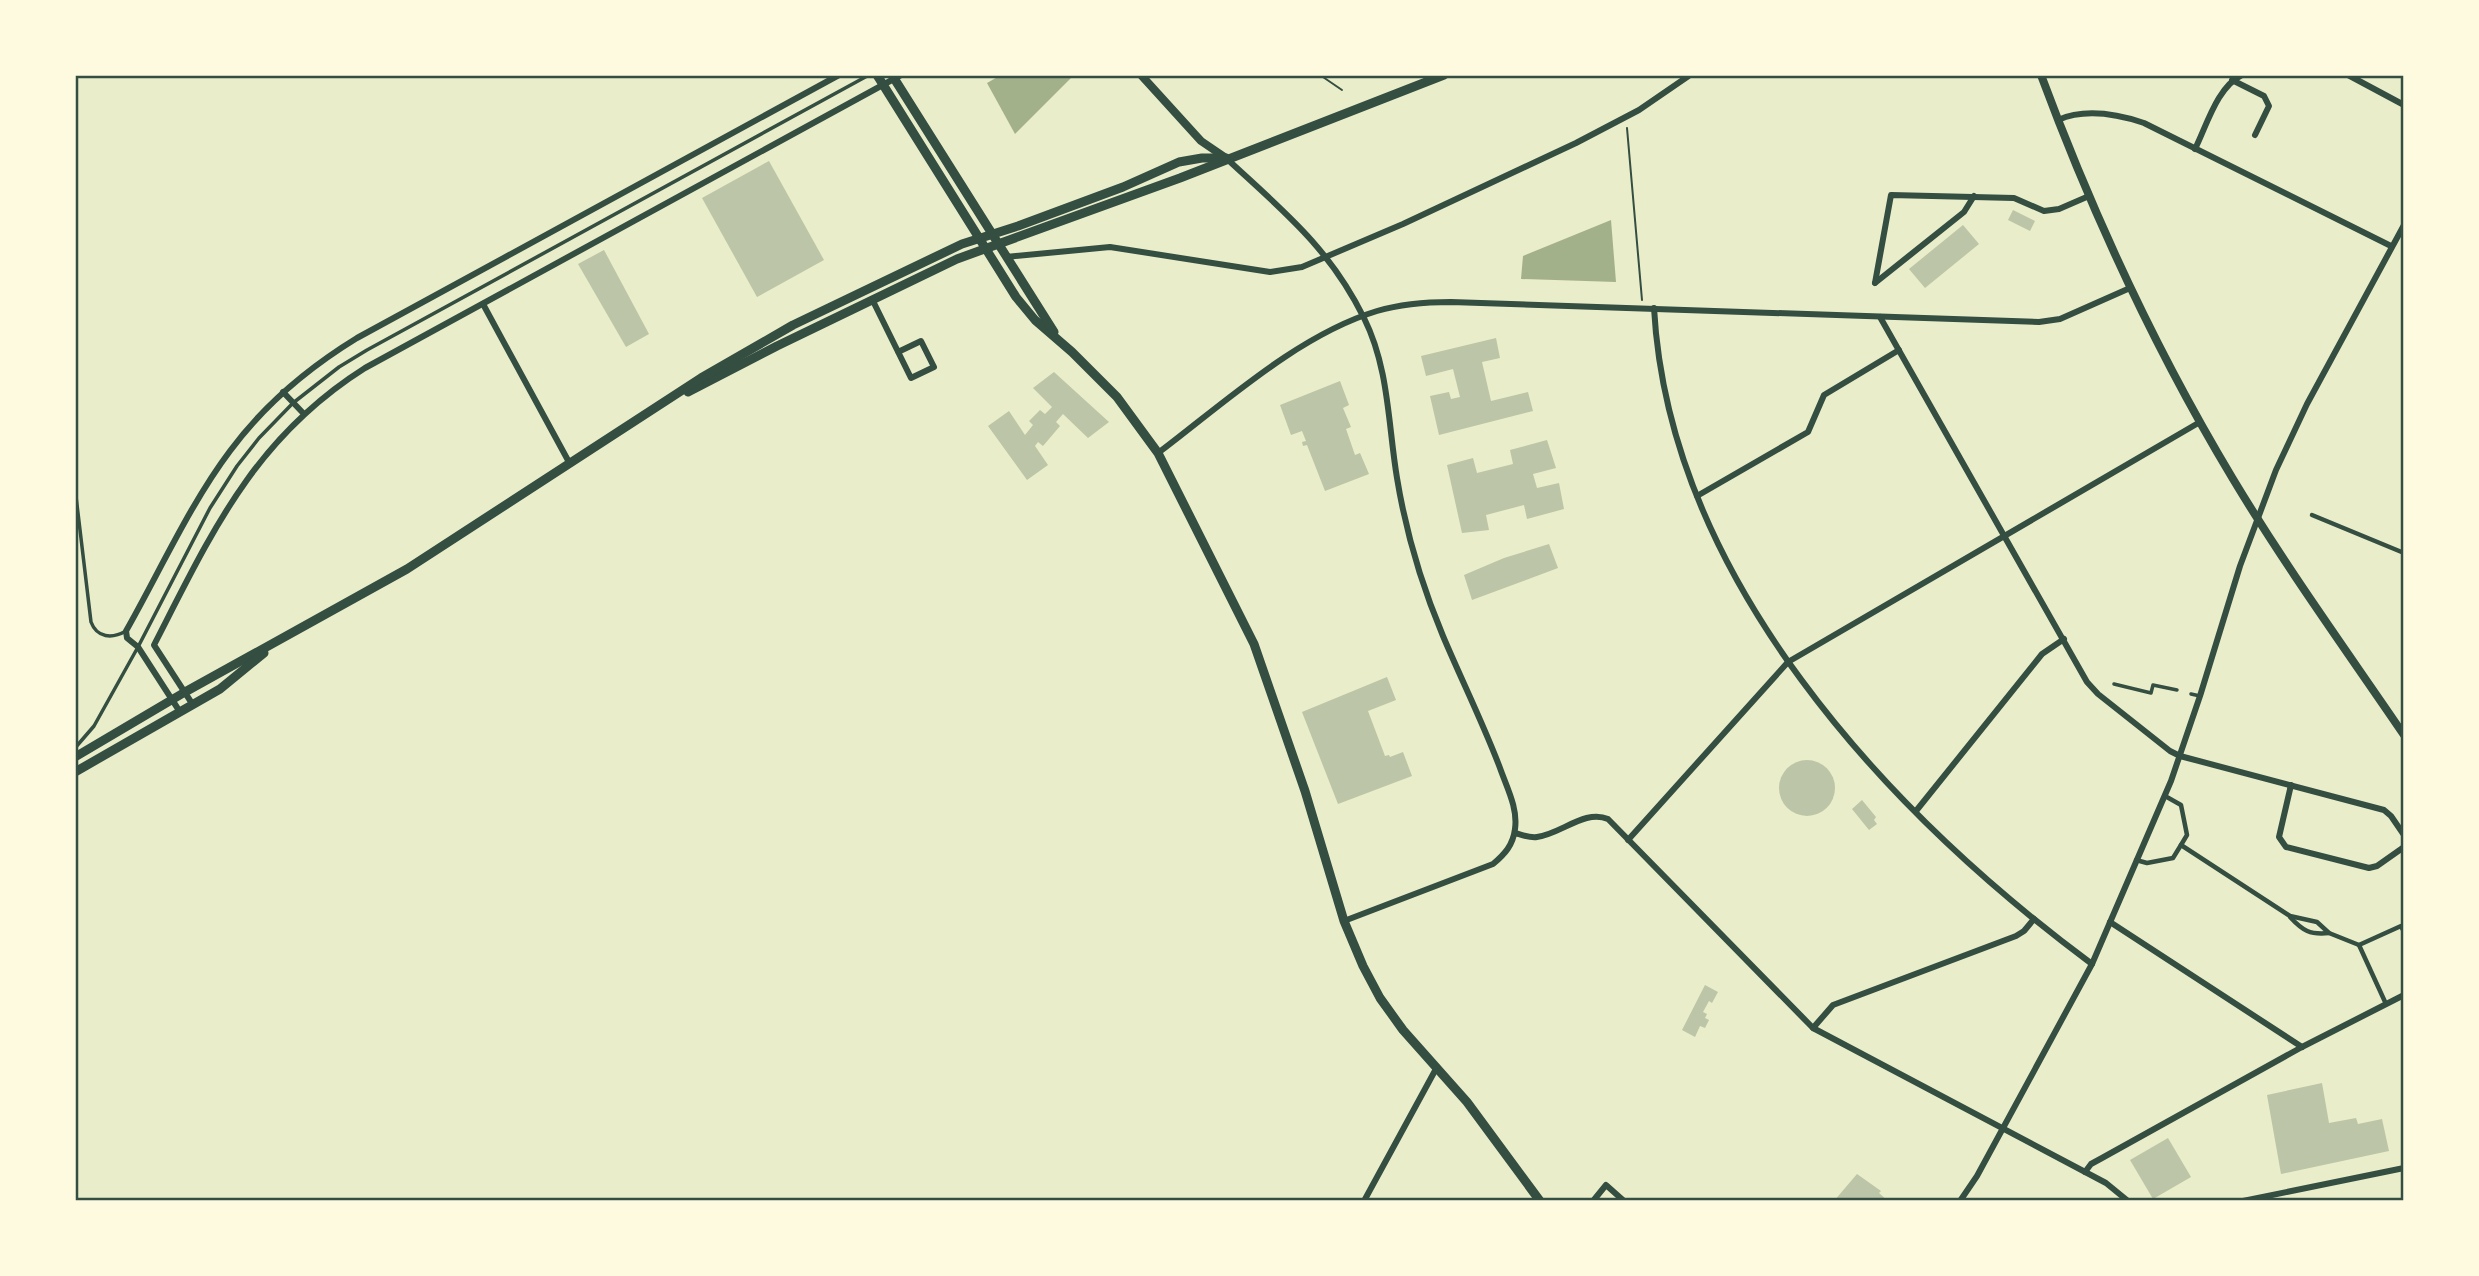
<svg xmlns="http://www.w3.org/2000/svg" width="2479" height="1276" font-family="'Public Sans',sans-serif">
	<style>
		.water { fill: #a3b18a }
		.building { fill: #bcc5a7 }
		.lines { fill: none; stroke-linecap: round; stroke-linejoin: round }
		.path { stroke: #344e41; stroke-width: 2 }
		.service { stroke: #344e41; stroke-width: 3.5 }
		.pedestrian { stroke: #344e41; stroke-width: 4.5 }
		.minor { stroke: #344e41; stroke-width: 6 }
		.tertiary { stroke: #344e41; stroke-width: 8 }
		.secondary { stroke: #344e41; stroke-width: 9 }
		.neatline { fill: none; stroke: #344e41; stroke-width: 2.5 }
	</style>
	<rect width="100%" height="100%" fill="#e9edc9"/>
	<g class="water">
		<polygon points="1001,75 1074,75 1015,134 987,83"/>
		<polygon points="1611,220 1616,282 1521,279 1523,256"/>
	</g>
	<g class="building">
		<polygon points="769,161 824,260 757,297 702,198"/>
		<polygon points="2013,210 2035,221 2030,231 2008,220"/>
		<polygon points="1963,225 1979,244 1925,288 1909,269"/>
		<polygon points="604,250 649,334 626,347 578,264"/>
		<polygon points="1496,338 1500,358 1482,362 1491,401 1528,392 1533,411 1439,435 1430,396 1449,392 1451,399 1460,397 1453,369 1426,376 1421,356"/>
		<polygon points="1054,372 1109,422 1088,438 1063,414 1056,422 1060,426 1043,446 1038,442 1035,446 1048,465 1027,480 988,426 1009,411 1025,435 1033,425 1029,421 1040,410 1045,414 1052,407 1033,388"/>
		<polygon points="1340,381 1349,405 1343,408 1351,427 1346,429 1355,455 1360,453 1369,474 1325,491 1307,445 1303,446 1302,442 1306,441 1302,431 1291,435 1280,405"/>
		<polygon points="1547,440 1556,468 1533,474 1537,488 1559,483 1564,509 1527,519 1524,505 1486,515 1489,530 1462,533 1447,465 1473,458 1477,473 1513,464 1510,450"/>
		<polygon points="1549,544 1558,568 1472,600 1464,575 1504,558"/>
		<polygon points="1387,677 1396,700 1368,711 1385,756 1389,755 1390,757 1403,752 1412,776 1338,804 1302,712"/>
		<circle cx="1807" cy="788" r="28"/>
		<polygon points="1862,800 1876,817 1874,820 1877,824 1869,830 1852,809"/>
		<polygon points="1705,985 1718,992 1712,1003 1709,1001 1703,1012 1707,1014 1705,1018 1709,1020 1705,1028 1700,1026 1695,1037 1682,1030"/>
		<polygon points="2322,1083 2329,1123 2356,1118 2358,1124 2382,1119 2389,1151 2281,1174 2267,1095"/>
		<polygon points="2168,1138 2191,1177 2153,1199 2130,1160"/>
		<polygon points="1857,1174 1881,1191 1879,1193 1888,1201 1834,1201"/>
	</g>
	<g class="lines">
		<g class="path">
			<polyline points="1320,75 1342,90"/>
			<polyline points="1627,128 1642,300"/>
		</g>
		<g class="service">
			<path d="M75,488L91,622C97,638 112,639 126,631"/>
			<polyline points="2114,684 2151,693 2153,685 2177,690"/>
			<polyline points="2191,694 2200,696"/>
			<polyline points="75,748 94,726 138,647 210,508 237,466 259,438 293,403 339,367 367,350 869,75"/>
		</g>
		<g class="pedestrian">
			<polyline points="2312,515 2404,553"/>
			<polyline points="2165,796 2181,805 2187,835 2181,845 2290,916 2317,922 2329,933 2359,945 2386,1004"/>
			<polyline points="2136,860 2147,863 2173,858 2181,845"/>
			<path d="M2290,917C2303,931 2310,935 2329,933"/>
			<polyline points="2359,945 2401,926 2404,932"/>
		</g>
		<g class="minor">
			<polyline points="2348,75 2404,105"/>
			<polyline points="2232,80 2264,96 2269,106 2255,135"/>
			<path d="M2058,120C2085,108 2117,114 2144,123L2391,246"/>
			<path d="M2195,149C2207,125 2217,87 2242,75"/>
			<path d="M1226,158C1282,210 1329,247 1364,318C1389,368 1388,424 1397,478C1406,533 1422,586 1443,636C1462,681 1483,723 1500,768C1507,788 1518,808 1515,829C1513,845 1505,854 1493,864L1344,921"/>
			<polyline points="1006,257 1110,247 1270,272 1302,267 1403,224 1576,143 1639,110 1690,75"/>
			<polyline points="1875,283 1891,195 2014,198 2044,211 2059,209 2089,196"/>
			<polyline points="1875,283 1964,212 1974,196"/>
			<polyline points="872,299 911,378 934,367 921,341 898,352"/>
			<polyline points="483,304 570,464"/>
			<path d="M1654,308C1669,578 1886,811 2092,964"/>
			<polyline points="1880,317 2087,682 2098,694 2170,751 2180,756 2384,810 2391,816 2404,835"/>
			<polyline points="283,392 304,414"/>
			<path d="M1158,453C1223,404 1298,335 1377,311C1401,304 1426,302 1451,302L2039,322L2060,319L2130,288"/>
			<polyline points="1697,496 1808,432 1824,395 1899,350"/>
			<path d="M193,705L154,645C212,532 254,438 365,368L901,75"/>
			<path d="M180,712L138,647L127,638L126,631C159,573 190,504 230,451C264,405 308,368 357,338L839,75"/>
			<polyline points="2291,785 2279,837 2286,847 2369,868 2377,866 2404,847"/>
			<polyline points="1916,811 2042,654 2064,639"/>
			<path d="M1515,833C1522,835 1529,838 1537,837C1561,834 1585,809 1608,819L1813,1028L2106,1183L2128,1201"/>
			<polyline points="1628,840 1788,662 2200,422"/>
			<polyline points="2110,922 2302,1047"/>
			<polyline points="1813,1028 1833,1005 2016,936 2024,931 2034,919"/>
			<polyline points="2085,1172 2091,1164 2102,1158 2302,1047 2404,995"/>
			<polyline points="1364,1201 1437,1067"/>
			<polyline points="1593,1201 1606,1185 1624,1201"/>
			<polyline points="1960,1201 1977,1176 2092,964 2171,781 2200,696 2240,566 2276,470 2307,404 2404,225"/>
			<polyline points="2243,1201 2404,1168"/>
		</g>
		<g class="tertiary">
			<polyline points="1141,75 1201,141 1226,158"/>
			<path d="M2041,75C2093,215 2156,351 2233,479C2286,567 2346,650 2404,735"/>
		</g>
		<g class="secondary">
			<polyline points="877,75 1016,297 1035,320 1072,352 1117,397 1158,453 1254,644 1305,791 1344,921 1363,966 1380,998 1403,1030 1467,1102 1540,1201"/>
			<polyline points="892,75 1054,332"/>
			<polyline points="688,392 777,346 957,259 1180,178 1444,75"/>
			<polyline points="75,757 185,692 407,569 701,378 793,325 962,244 1018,226 1123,187 1179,162 1202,158 1226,158"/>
			<polyline points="75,772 220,689 264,653"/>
		</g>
	</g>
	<rect width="2479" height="1276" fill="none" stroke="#fefae0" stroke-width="154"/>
	<rect x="77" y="77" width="2325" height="1122" class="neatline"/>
</svg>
